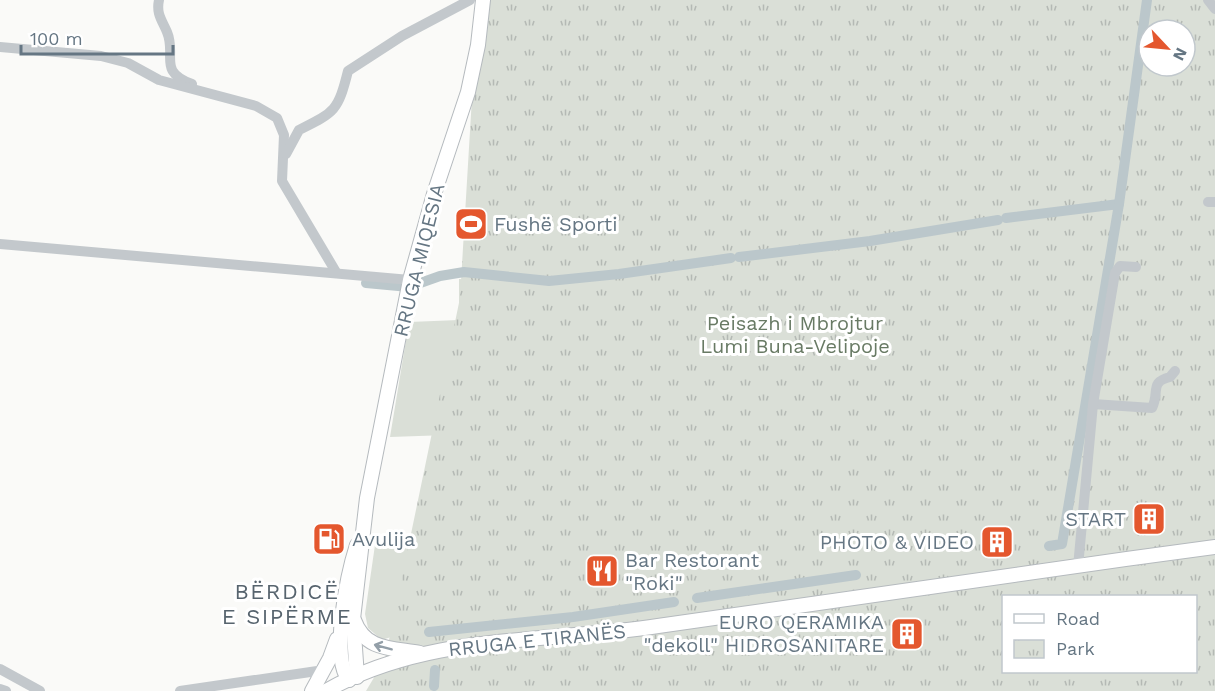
<svg xmlns="http://www.w3.org/2000/svg" width="1215" height="691" font-family="'Work Sans',sans-serif">
	<style>
		.grass { fill: #dadfd7 }
		.park { fill: url(#park-tufts); fill-rule: evenodd }
		.lines { fill: none; stroke-linecap: round; stroke-linejoin: round }
		.canal { stroke: #bbc7cb; stroke-width: 10 }
		.major-casing { stroke: #b5babe; stroke-width: 16 }
		.minor { stroke: #c3c8cc; stroke-width: 10 }
		.major { stroke: #fff; stroke-width: 14 }
		.oneway { stroke: #939fa8 }
		.labels { text-anchor: middle; stroke-width: 6; stroke-linejoin: round; paint-order: stroke }
		.poi-label { font-size: 20px; fill: #657683; stroke: #fff; text-anchor: start }
		.street-label { font-size: 20px; fill: #657683; stroke: #fff }
		.park-label { font-size: 20px; fill: #687a64; stroke: #fff }
		.quarter-label { font-size: 22px; letter-spacing: 1.5px; fill: #57646e; stroke: #fff }
	</style>
	<defs>
		<pattern id="park-tufts" width="24" height="20" patternUnits="userSpaceOnUse" patternTransform="scale(1.5)"><rect width="24" height="20" fill="#dadfd7"/><path d="M3 7l-1-3M5 7V3M7 7l1-3M15 17l-1-3M17 17v-4M19 17l1-3" fill="none" stroke="#b4b9b4"/></pattern>
	</defs>
	<rect width="100%" height="100%" fill="#fafaf8"/>
	<polygon class="grass" points="459,279 538,283 531,433 564,433 559,605 572,604 575,626 523,635 523,628 471,633 469,620 412,630 382,640 368,628 365,614 375,545 472,541 476,434 390,437 409,322 459,320"/>
	<path class="park" d="M485,0H1215V691H366L385,659L460,298L474,64ZM1149,30H1185V66H1149ZM1004,596H1196V672H1004Z"/>
	<g class="lines">
		<g class="canal">
			<polyline points="1006,218 1119,204"/>
			<polyline points="739,257 870,241 998,220"/>
			<polyline points="366,283 409,287 440,276 464,272 549,281 619,274 731,258"/>
			<polyline points="1049,546 1062,544 1119,204 1147,0"/>
			<polyline points="697,598 856,575"/>
			<polyline points="429,632 573,617 674,602"/>
			<polyline points="434,686 435,670"/>
		</g>
		<g class="major-casing">
			<g id="major">
				<path d="M354,620C365,651 393,648 420,653"/>
				<polyline points="357,677 353,619 367,498 410,280 434,194 468,92 478,45 483,0"/>
				<path d="M349,680C330,657 348,573 357,545"/>
				<polyline points="312,691 330,658 337,639"/>
				<path d="M326,691C426,633 548,643 658,626C843,598 1029,572 1215,547"/>
			</g>
		</g>
		<g class="minor">
			<path d="M159,0C156,14 162,20 167,32C177,56 157,71 192,84"/>
			<polyline points="1208,0 1215,9"/>
			<polyline points="0,47 101,56 128,63 159,80 256,106 277,118 284,135 282,181 336,272"/>
			<path d="M286,154L299,130C335,112 338,111 348,71L402,36L470,0"/>
			<polyline points="1208,202 1215,202"/>
			<polyline points="0,244 410,280"/>
			<path d="M1093,404L1152,408C1160,392 1149,382 1170,377L1175,371"/>
			<polyline points="1078,567 1093,404 1115,273 1120,266 1136,267"/>
			<polyline points="0,669 40,691"/>
			<polyline points="0,689 6,691"/>
			<polyline points="180,691 324,670"/>
		</g>
		<use href="#major" class="major"/>
	</g>
	<defs><path id="oneway-shaft" d="M-6 0H5M1.5-3L5.5 0L1.5 3" fill="none" stroke-width="1.6" stroke-linecap="round" stroke-linejoin="round" transform="scale(1.5)"/></defs>
	<use class="oneway" href="#oneway-shaft" transform="translate(383 647) rotate(-165)"/>
	<defs>
		<g id="stadium-square" transform="scale(1.725)"><rect x="-9" y="-9" width="18" height="18" rx="4" fill="#e4572e" stroke="#fff"/><path d="M0-5a6.5 5 0 1 0 0 10a6.5 5 0 1 0 0-10ZM-3.5-1.8h7v3.6h-7Z" fill="#fff"/></g>
		<g id="building-square" transform="scale(1.725)"><rect x="-9" y="-9" width="18" height="18" rx="4" fill="#e4572e" stroke="#fff"/><path d="M-4-6H4V6H1V3H-1V6H-4ZM-2.5-4.3h1.7v1.8h-1.7ZM.8-4.3h1.7v1.8H.8ZM-2.5-1h1.7V.8h-1.7ZM.8-1h1.7V.8H.8Z" fill="#fff"/></g>
		<g id="fuel-square" transform="scale(1.725)"><rect x="-9" y="-9" width="18" height="18" rx="4" fill="#e4572e" stroke="#fff"/><path d="M-5.5-6h7V0h2V4h1.3V-2.5L3-4.5l.8-.8L6-3V5H2.5V1h-1V6h-7ZM-4.2-4.7v3.2H.2V-4.7Z" fill="#fff"/></g>
		<g id="restaurant-square" transform="scale(1.725)"><rect x="-9" y="-9" width="18" height="18" rx="4" fill="#e4572e" stroke="#fff"/><path d="M-5-6h1v4h1v-4h1v4h1v-4h1v5L-1.5 .5V6h-2V.5L-5-1ZM5-6V6H3V1.5H1.5Q1.5-4 5-6Z" fill="#fff"/></g>
	</defs>
	<g fill-rule="evenodd">
		<use href="#stadium-square" x="471" y="224"/>
		<use href="#building-square" x="1149" y="519"/>
		<use href="#fuel-square" x="329" y="539"/>
		<use href="#building-square" x="997" y="542"/>
		<use href="#restaurant-square" x="602" y="571"/>
		<use href="#building-square" x="907" y="634"/>
	</g>
	<g class="labels">
		<g class="poi-label">
			<text x="494" y="231">Fushë Sporti</text>
			<text x="1126" y="526" text-anchor="end">START</text>
			<text x="352" y="546">Avulija</text>
			<text x="974" y="549" text-anchor="end">PHOTO &amp; VIDEO</text>
			<text x="625" y="567">Bar Restorant<tspan x="625" dy="23">"Roki"</tspan></text>
			<text x="884" y="629" text-anchor="end">EURO QERAMIKA<tspan x="884" dy="23">"dekoll" HIDROSANITARE</tspan></text>
		</g>
		<g class="street-label">
			<text transform="translate(419 260) rotate(-76)" y="7">RRUGA MIQESIA</text>
			<text transform="translate(537 640) rotate(-6)" y="7">RRUGA E TIRANËS</text>
		</g>
		<g class="park-label">
			<text x="795" y="330">Peisazh i Mbrojtur<tspan x="795" dy="23">Lumi Buna-Velipoje</tspan></text>
		</g>
		<g class="quarter-label">
			<text x="287" y="599">BËRDICË<tspan x="287" dy="25">E SIPËRME</tspan></text>
		</g>
	</g>
	<rect x="1002" y="595" width="195" height="78" fill="#ffffff" stroke="#c1c8cd" stroke-width="1.5"/>
	<rect x="1014" y="614" width="30" height="9" fill="#ffffff" stroke="#c1c8cd" stroke-width="1.5"/>
	<text x="1056" y="625" font-size="18" fill="#657683">Road</text>
	<rect x="1014" y="640" width="30" height="18" fill="url(#park-tufts)" stroke="#c1c8cd" stroke-width="1.5"/>
	<text x="1056" y="655" font-size="18" fill="#657683">Park</text>
	<g transform="translate(1167 48) rotate(116)"><circle r="28" fill="#ffffff" stroke="#c1c8cd" stroke-width="1.5"/>
	<path d="M0-4.5L10 22L0 15L-10 22Z" fill="#e4572e"/>
	<text y="-9" font-size="16" font-weight="bold" text-anchor="middle" fill="#657683">N</text>
	</g>
	<path d="M21 45v9h152v-9" fill="none" stroke="#657683" stroke-width="3"/>
	<text x="30" y="45" font-size="18" fill="#657683" stroke="#ffffff" stroke-width="4.5" paint-order="stroke">100 m</text>
</svg>
